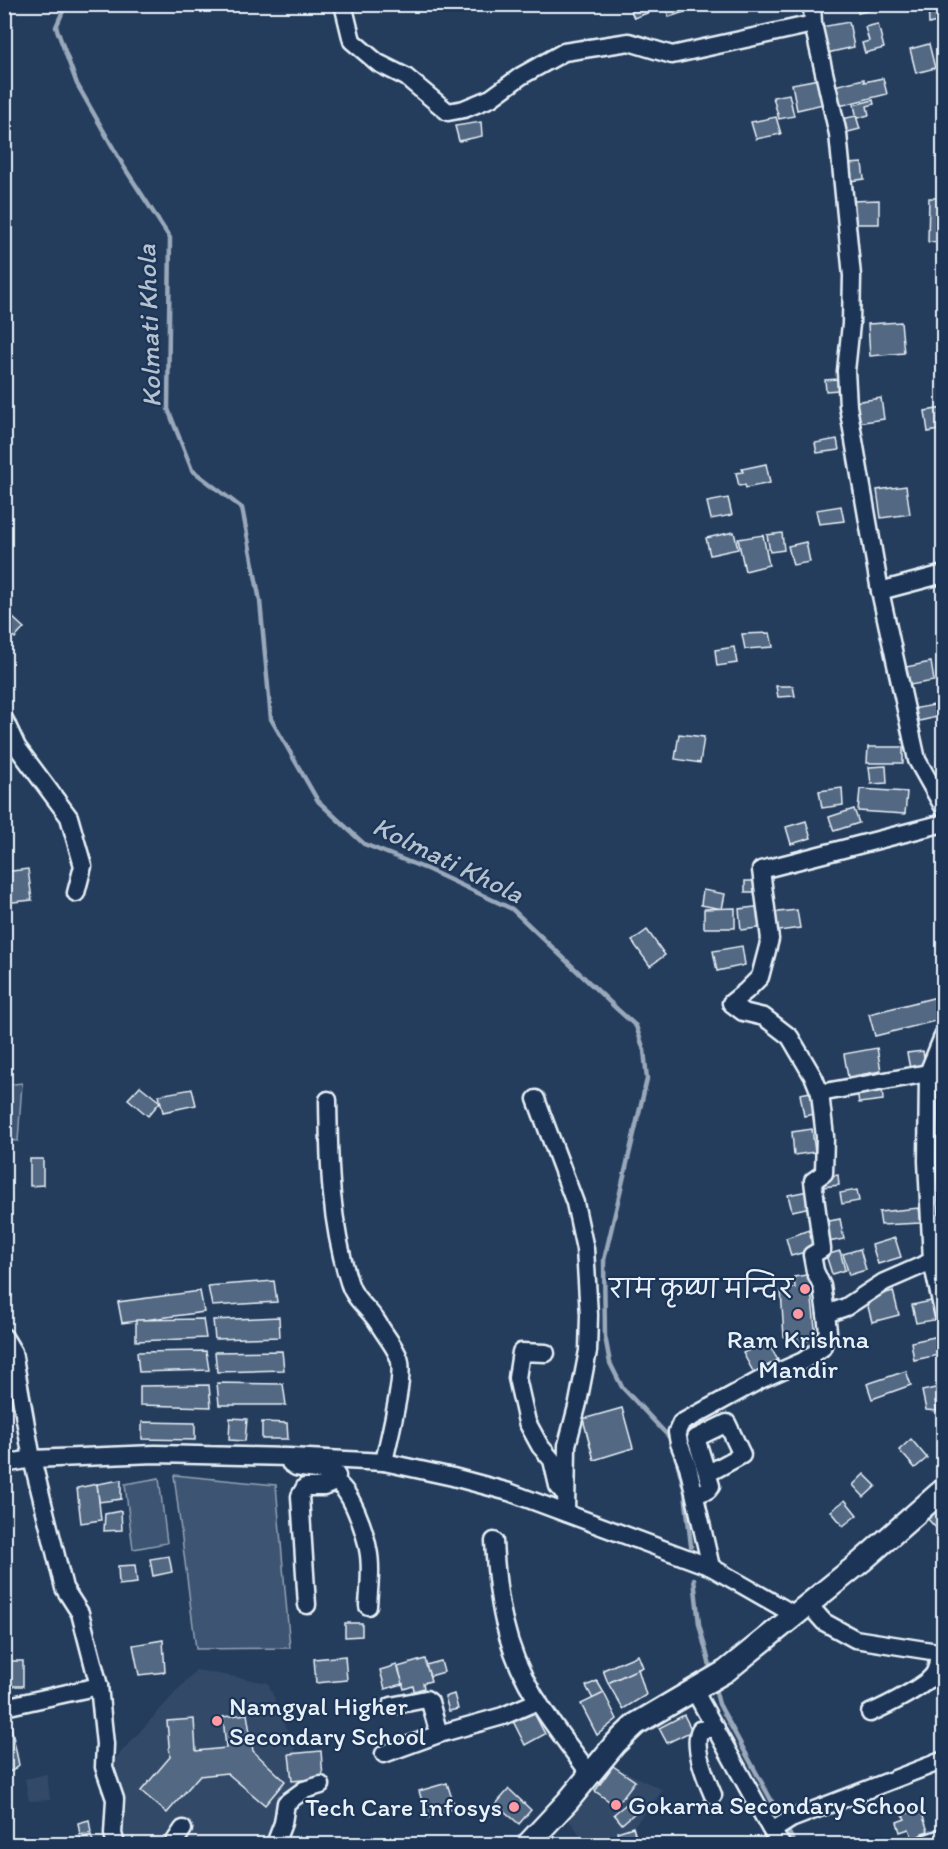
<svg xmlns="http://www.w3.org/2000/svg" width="948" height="1849" font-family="Itim,'Playpen Sans Deva',sans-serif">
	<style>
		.built { fill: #334a68 }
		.green { fill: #3e5472; stroke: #93a2b5; stroke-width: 1.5 }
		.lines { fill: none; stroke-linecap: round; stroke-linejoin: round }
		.stream { stroke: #99a8ba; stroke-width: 4.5 }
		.building { fill: #536782; stroke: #e8f1f8; stroke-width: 1.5 }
		.minor-casing { stroke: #e8f1f8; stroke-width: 21 }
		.major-casing { stroke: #e8f1f8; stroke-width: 26 }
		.minor { stroke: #1d3557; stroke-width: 16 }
		.major { stroke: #1d3557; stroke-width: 21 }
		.poi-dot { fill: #ff9aa2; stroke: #1d3557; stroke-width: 2 }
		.labels { text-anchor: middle; stroke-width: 4.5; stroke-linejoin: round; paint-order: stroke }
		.poi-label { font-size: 26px; fill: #e8f1f8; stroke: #1d3557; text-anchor: end }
		.water-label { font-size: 27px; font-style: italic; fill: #b4c1ce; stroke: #1d3557 }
	</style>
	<rect width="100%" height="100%" fill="#253d5d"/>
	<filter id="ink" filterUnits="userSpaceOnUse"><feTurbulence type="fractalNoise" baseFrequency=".0167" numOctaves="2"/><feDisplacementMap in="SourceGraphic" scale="12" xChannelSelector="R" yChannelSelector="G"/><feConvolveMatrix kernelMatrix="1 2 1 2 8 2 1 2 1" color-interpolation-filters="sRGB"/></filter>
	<g filter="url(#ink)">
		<g class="built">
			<polygon points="196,1670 268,1683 301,1764 305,1787 295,1804 282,1844 122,1844 115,1759"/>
			<polygon points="613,1766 663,1790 633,1827 638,1844 587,1844 568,1819 595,1791"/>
			<polygon points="47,1774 50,1800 29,1801 25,1779"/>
		</g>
		<g class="green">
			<polygon points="22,1083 18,1141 5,1140 5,1085"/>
			<polygon points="174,1475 276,1485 290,1648 196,1649"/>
			<polygon points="159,1478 167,1543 133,1549 125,1484"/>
		</g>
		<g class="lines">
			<g class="stream">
				<polyline points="66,4 56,27 77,84 124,167 170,238 168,409 192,470 242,508 260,601 271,719 318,801 364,844 429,870 512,909 617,1009 636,1026 644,1050 647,1079 604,1260 605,1336 610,1363 622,1387 672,1440"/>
				<polyline points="676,1457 685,1492 691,1546"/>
				<polyline points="694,1579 699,1624 712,1674"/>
				<polyline points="714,1685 719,1704 795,1844"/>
			</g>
		</g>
		<g class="building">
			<polygon points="628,4 662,4 663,7 634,18"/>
			<polygon points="664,4 688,4 690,10 669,17"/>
			<polygon points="856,4 887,4 888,6 858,13"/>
			<polygon points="928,4 944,4 944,20 929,24"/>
			<polygon points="849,22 854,47 827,53 821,27"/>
			<polygon points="878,24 884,48 865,53 862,43 869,41 865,27"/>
			<polygon points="929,44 935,68 916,73 910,49"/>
			<polygon points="883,78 887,94 839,106 834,86 864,79 864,82"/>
			<polygon points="819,79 823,104 797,110 792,84"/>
			<polygon points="789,94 794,116 779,119 773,97"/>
			<polygon points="873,100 874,104 867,106 869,115 857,118 854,105"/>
			<polygon points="856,116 860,129 844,133 841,119"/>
			<polygon points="776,117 781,134 756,139 751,122"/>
			<polygon points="481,122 482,136 459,141 455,126"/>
			<polygon points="862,163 864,179 850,181 848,164"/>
			<polygon points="942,189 944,189 944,232 940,232 940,243 928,242 929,198 942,198"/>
			<polygon points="879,200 879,224 853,224 852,201"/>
			<polygon points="901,322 904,353 870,356 868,324"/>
			<polygon points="838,379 838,390 826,391 825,380"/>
			<polygon points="881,398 884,419 857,423 854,402"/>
			<polygon points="944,408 944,429 928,432 925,411"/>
			<polygon points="837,439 839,450 817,453 815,443"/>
			<polygon points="766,464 770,483 746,488 745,485 739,486 736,473 743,472 742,469"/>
			<polygon points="906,486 910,514 881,518 877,490"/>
			<polygon points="728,498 732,515 711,519 707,502"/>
			<polygon points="841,506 844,521 819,524 816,510"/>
			<polygon points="734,532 738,549 710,555 706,538"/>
			<polygon points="782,533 784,550 770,552 767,535"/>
			<polygon points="763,535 769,565 745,571 738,539"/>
			<polygon points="806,542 810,562 793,565 788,546"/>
			<polygon points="11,616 24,628 15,638 4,628 4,623"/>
			<polygon points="770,633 773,647 745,649 742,634"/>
			<polygon points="734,647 737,663 717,666 715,650"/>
			<polygon points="931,662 934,681 910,685 906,667"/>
			<polygon points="776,686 793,686 795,696 778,697"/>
			<polygon points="934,705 937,717 915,722 912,709"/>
			<polygon points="679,734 704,737 700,763 675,759"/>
			<polygon points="868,747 903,747 903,763 867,763"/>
			<polygon points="886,766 887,783 871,784 869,767"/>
			<polygon points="842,788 843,805 822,808 819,791"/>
			<polygon points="860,789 907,792 905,814 858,811"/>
			<polygon points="854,809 859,823 834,831 829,817"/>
			<polygon points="806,821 811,838 791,844 786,827"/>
			<polygon points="28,869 32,900 4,903 4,872"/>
			<polygon points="745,881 755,881 756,892 745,892"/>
			<polygon points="703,890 725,894 722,909 701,905"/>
			<polygon points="763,906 766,927 741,930 739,909"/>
			<polygon points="735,908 735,928 704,928 704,909"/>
			<polygon points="797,910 800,928 772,932 769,913"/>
			<polygon points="647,930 665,955 650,966 632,941"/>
			<polygon points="742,946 745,965 717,971 713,951"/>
			<polygon points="937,997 943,1019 875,1036 869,1014"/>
			<polygon points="877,1048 881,1071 848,1077 844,1054"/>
			<polygon points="923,1051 925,1066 910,1069 907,1053"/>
			<polygon points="140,1086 160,1102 148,1116 128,1099"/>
			<polygon points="882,1087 883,1100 859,1103 857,1091"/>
			<polygon points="192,1089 196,1105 163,1112 159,1095"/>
			<polygon points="816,1091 820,1113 804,1116 800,1094"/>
			<polygon points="812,1129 815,1152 794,1155 792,1132"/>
			<polygon points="30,1159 43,1159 43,1185 30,1186"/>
			<polygon points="838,1175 839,1185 823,1187 822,1177"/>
			<polygon points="857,1190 859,1201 842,1204 840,1193"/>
			<polygon points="808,1191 811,1207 792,1211 788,1195"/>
			<polygon points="919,1208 921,1223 881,1225 879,1212"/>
			<polygon points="840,1219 844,1239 823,1243 819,1223"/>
			<polygon points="812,1229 818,1248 791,1256 786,1238"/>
			<polygon points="895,1238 901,1257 878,1264 872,1245"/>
			<polygon points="860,1249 866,1270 849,1275 843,1254"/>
			<polygon points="840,1251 845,1270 832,1274 826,1255"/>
			<polygon points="813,1274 816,1286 811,1291 816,1337 797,1346 797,1337 784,1337 781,1290 795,1288 794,1277"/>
			<polygon points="274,1281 277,1302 212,1306 208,1286"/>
			<polygon points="200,1291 204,1312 122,1323 118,1302"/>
			<polygon points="893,1291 899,1315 872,1322 866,1299"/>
			<polygon points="936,1300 940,1319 916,1323 912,1305"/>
			<polygon points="279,1317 280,1337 215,1339 213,1320"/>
			<polygon points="203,1319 206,1338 136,1341 136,1320"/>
			<polygon points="939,1336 943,1354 914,1360 911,1342"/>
			<polygon points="767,1341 778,1360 754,1373 743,1353"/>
			<polygon points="206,1351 209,1370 139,1372 137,1352"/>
			<polygon points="282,1351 284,1370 217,1372 215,1352"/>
			<polygon points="906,1371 911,1385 872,1399 867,1384"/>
			<polygon points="217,1383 283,1384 286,1405 219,1405"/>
			<polygon points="209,1385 211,1407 140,1405 140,1386"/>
			<polygon points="944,1386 944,1400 935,1401 937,1411 926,1410 922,1391"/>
			<polygon points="622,1408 633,1448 594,1460 583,1419"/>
			<polygon points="230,1418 247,1419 245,1441 229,1440"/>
			<polygon points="142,1422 195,1423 195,1440 142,1439"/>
			<polygon points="262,1422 287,1423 288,1439 262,1439"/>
			<polygon points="911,1439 927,1458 915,1468 899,1450"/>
			<polygon points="864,1474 876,1486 864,1497 853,1485"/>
			<polygon points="121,1480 121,1499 99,1502 97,1484"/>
			<polygon points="97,1484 101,1520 81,1523 77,1488"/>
			<polygon points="845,1500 857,1515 843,1526 831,1511"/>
			<polygon points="944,1502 944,1523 937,1529 927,1518"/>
			<polygon points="121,1511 122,1530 104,1531 105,1514"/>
			<polygon points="169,1556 172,1572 153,1576 150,1559"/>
			<polygon points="135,1565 137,1583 119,1585 118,1566"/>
			<polygon points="345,1623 362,1623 362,1636 345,1637"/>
			<polygon points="163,1640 165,1672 139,1675 133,1645"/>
			<polygon points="638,1655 643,1667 608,1683 603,1670"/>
			<polygon points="345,1656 347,1680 316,1683 314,1659"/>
			<polygon points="425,1659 431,1681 423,1683 424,1688 414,1691 413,1686 404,1689 398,1667"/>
			<rect x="9" y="1661" width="14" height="25"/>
			<polygon points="441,1661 444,1672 430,1676 426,1665"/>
			<polygon points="397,1665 403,1684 385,1689 380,1670"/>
			<polygon points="638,1669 646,1695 623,1709 608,1683"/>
			<polygon points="597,1681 604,1693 593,1699 586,1686"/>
			<polygon points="604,1693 617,1719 597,1735 581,1704"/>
			<polygon points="454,1694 458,1709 449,1711 445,1697"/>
			<polygon points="534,1713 545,1734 525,1745 513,1721 526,1714 527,1716"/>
			<polygon points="247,1714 253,1751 285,1781 265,1805 227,1773 199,1776 167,1813 141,1791 170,1757 167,1721 194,1719 196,1751 226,1748 223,1717"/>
			<polygon points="684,1715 692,1731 667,1743 659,1728"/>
			<polygon points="11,1726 19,1765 12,1771 4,1772 4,1727"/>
			<polygon points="321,1751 323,1778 292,1781 289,1754"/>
			<polygon points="613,1766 635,1781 616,1806 595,1791"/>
			<polygon points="447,1783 455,1808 427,1818 419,1791"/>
			<polygon points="509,1789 531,1810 519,1824 496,1804"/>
			<polygon points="635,1797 643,1806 622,1824 614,1814"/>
			<polygon points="920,1808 928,1831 922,1833 924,1839 907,1844 905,1839 912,1837 909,1829 900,1832 897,1822 905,1819 903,1815"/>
			<polygon points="89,1820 91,1833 80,1835 78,1823"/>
			<polygon points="633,1827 638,1844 620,1844 617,1832"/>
			<polygon points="91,1835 94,1844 83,1844 80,1838"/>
		</g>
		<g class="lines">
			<g class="minor-casing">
				<g id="minor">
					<polyline points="343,4 352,41 378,63 406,77 448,112 464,109 491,98 521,76 564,52 629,42 672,55 813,24"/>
					<polyline points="812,4 813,24 838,134 852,276 851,324 846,371 848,406 880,591 917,760 944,808"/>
					<polyline points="880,591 944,574"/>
					<polyline points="4,719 17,747 69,817 83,866 76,893"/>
					<polyline points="944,1034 928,1073 927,1161 932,1261 944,1316"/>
					<polyline points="820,1093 814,1078 790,1037 764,1017 743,1012 731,1003 746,991 760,977 770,939 761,870 944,823"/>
					<polyline points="536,1099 575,1203 585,1249 589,1315 588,1351 578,1403 567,1445 566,1513"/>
					<path d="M328,1100C329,1164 330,1221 349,1282C354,1300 369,1308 378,1323C384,1334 395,1346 399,1358C406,1376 388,1441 384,1462"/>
					<polyline points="826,1314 822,1286 815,1271 812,1255 822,1249 813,1181 824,1173 825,1137 820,1093 928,1073"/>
					<polyline points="4,1337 13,1352 32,1459 64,1588 80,1613 99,1686 105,1744 104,1767 115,1799 113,1834 116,1844"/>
					<polyline points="546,1353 521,1352 517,1378 527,1422 540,1446 552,1460 558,1486 563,1492"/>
					<polyline points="290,1463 296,1467 335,1473 337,1476 335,1482 324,1487 305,1487 300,1496 307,1605"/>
					<polyline points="4,1464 32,1459 155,1454 289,1457 384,1462 453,1477 509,1492 711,1567 795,1615"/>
					<path d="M335,1482C351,1489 365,1532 368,1549C372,1567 369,1588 368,1606"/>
					<polyline points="695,1495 708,1490 711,1486 696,1438 727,1423 742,1455 707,1474"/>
					<path d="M494,1541C497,1596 504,1647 534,1695C550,1722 571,1748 590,1774"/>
					<polyline points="711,1567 688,1466 679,1443 677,1432 681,1423 760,1380 803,1361 822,1348 828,1331 826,1314 846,1307 884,1282 932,1261"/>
					<polyline points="809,1605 824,1622 855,1639 944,1653"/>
					<polyline points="694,1690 770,1828 781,1844"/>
					<polyline points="391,1706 426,1699 430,1702 439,1734"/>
					<polyline points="4,1708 9,1706 99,1686"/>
					<path d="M870,1713C884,1707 929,1685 935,1672C938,1666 938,1658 939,1652"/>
					<polyline points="384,1754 439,1734 503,1716 538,1701"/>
					<path d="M713,1795C706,1779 692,1746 700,1730L716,1728"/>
					<polyline points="772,1831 791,1819 944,1760"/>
					<polyline points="173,1844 183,1829"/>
					<polyline points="275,1844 283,1823 286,1803 304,1790 321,1785"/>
					<polyline points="924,1844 944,1837"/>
				</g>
			</g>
			<g class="major-casing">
				<polyline id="major" points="528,1844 568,1801 615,1744 636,1724 726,1671 862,1561 944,1489"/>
			</g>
			<use href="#minor" class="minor"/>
			<use href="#major" class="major"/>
		</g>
	</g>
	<g class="poi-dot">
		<circle cx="805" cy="1289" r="6"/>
		<circle cx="798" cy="1314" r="6"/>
		<circle cx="217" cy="1721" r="6"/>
		<circle cx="616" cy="1805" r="6"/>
		<circle cx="514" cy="1807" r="6"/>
	</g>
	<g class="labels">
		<g class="poi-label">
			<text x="793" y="1298">राम कृष्ण मन्दिर</text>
			<text x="798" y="1348" text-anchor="middle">Ram Krishna<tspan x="798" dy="30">Mandir</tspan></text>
			<text x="229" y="1715" text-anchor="start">Namgyal Higher<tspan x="229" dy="30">Secondary School</tspan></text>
			<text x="628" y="1814" text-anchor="start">Gokarna Secondary School</text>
			<text x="502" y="1816">Tech Care Infosys</text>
		</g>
		<g class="water-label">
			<text transform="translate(149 326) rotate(-92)" y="9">Kolmati Khola</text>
			<text transform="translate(448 860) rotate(26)" y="9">Kolmati Khola</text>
		</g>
	</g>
	<rect width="948" height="1849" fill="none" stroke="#1d3557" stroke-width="24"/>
	<rect x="12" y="12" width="924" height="1825" fill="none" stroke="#e8f1f8" stroke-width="2" filter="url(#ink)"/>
</svg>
